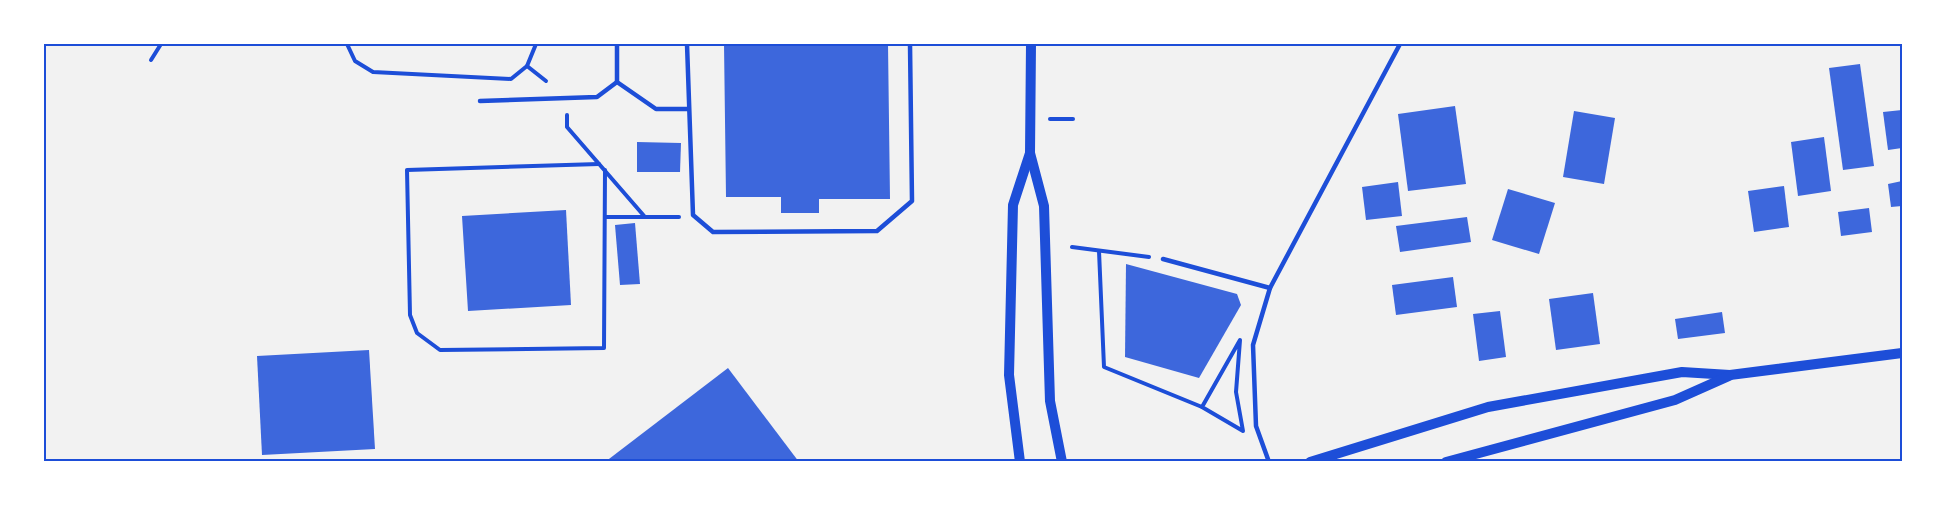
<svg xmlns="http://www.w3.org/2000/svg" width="1946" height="505" font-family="Lora,serif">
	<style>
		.building { fill: #3d67dc }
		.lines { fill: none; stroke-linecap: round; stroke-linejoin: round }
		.path { stroke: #1d4ed8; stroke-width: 4 }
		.service { stroke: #1d4ed8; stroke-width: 4.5 }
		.tertiary { stroke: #1d4ed8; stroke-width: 10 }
		.neatline { fill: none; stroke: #1d4ed8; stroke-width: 2 }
	</style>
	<rect width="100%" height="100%" fill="#f2f2f2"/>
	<g class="building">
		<polygon points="724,44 888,44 890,199 819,199 819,213 781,213 781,197 726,197"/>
		<polygon points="1860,64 1874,166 1843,170 1829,68"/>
		<polygon points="1455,106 1466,184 1408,191 1398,114"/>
		<polygon points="1902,110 1902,148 1888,150 1883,112"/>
		<polygon points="1574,111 1615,118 1604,184 1563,177"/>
		<polygon points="1824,137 1831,191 1798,196 1791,142"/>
		<polygon points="637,142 681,143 680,172 637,172"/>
		<polygon points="1902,181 1902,206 1891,207 1888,184"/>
		<polygon points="1398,182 1402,216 1366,220 1362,187"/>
		<polygon points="1784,186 1789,227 1754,232 1748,191"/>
		<polygon points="1508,189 1555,203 1539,254 1492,240"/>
		<polygon points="1869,208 1872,232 1841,236 1838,212"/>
		<polygon points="566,210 571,305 468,311 462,216"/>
		<polygon points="1467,217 1471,242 1400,252 1396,226"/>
		<polygon points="635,223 640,284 620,285 615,225"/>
		<polygon points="1126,264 1237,294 1241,305 1199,378 1125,357"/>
		<polygon points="1453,277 1457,307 1396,315 1392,285"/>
		<polygon points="1593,293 1600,344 1556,350 1549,299"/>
		<polygon points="1500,311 1506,357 1479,361 1473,314"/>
		<polygon points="1722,312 1725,333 1678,339 1675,319"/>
		<polygon points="369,350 375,449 262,455 257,356"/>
		<polygon points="728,368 799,462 605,462"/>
	</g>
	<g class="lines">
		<g class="path">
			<polyline points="347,44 355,61 373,72 511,79 527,66 536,44"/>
			<polyline points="151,60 161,44"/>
			<polyline points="527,66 546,81"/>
			<polyline points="567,115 567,127 645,217"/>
			<polyline points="1050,119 1073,119"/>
			<polyline points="599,164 407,170 410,315 417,333 440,350 604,348 605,170"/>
			<polyline points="606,217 679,217"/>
			<polyline points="1072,247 1149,257"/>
			<polyline points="1099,251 1104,367 1202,407"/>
			<polygon points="1240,340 1236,392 1243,431 1202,407"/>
		</g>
		<g class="service">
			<polyline points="617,44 617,82 656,109 688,109"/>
			<polyline points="687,44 693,215 713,232 877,231 912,201 910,44"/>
			<polyline points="480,101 597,97 617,82"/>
			<polyline points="1163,259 1270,288"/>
			<polyline points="1269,462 1256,426 1253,345 1270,288 1400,44"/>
		</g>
		<g class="tertiary">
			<polyline points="1031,44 1030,153 1044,206 1050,401 1062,462"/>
			<polyline points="1020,462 1009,375 1013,205 1030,153"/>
			<polyline points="1310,462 1488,407 1682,372 1730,375 1902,353"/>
			<polyline points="1446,462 1675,400 1729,376"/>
		</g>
	</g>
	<rect width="1946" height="505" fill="none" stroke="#ffffff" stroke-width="90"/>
	<rect x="45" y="45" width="1856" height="415" class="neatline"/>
</svg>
